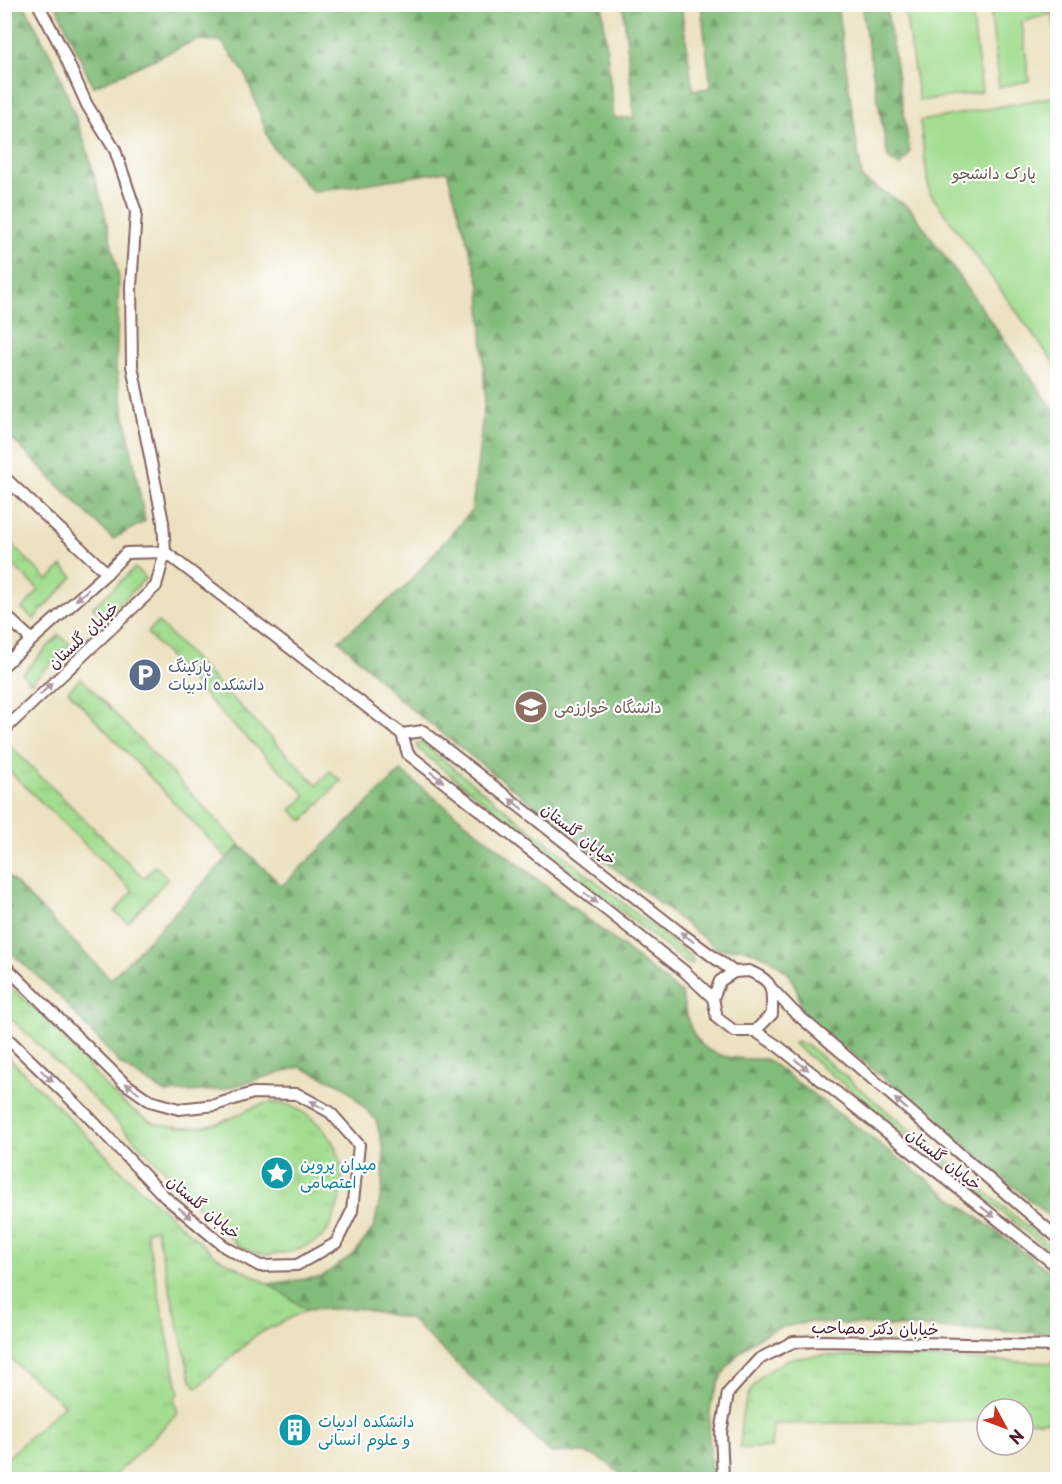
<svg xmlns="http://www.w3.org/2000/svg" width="1062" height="1484" font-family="'Playpen Sans','Playpen Sans Arabic',sans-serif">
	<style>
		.grass { fill: url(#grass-tufts); stroke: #767e5e; stroke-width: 1.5 }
		.forest { fill: url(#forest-firs); stroke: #666e52; stroke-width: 1.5 }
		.park { fill: #a3dd90; stroke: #767e5e; stroke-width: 1.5 }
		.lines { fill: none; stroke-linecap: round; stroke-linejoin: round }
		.lane-casing { stroke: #836360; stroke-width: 14 }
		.lane { stroke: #fff; stroke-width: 10 }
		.oneway { fill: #ae9aa0 }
		.labels { text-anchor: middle; stroke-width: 4.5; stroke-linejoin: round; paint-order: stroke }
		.park-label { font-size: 16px; fill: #655849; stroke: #fff }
		.street-label { font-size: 16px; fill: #4a1f2b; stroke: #fff }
		.service-label { font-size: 16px; fill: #4e5e75; stroke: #fff; text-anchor: start }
		.education-label { font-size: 16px; fill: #785e54; stroke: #fff; text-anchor: start }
		.culture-label { font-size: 16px; fill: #0d838f; stroke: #fff; text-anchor: start }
	</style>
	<defs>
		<pattern id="grass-tufts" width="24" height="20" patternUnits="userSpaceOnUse" patternTransform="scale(1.5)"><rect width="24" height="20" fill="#a3dd90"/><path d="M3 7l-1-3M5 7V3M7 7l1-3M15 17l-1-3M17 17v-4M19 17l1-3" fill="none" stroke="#8ebd7c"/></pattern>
		<pattern id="forest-firs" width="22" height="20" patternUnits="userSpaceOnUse" patternTransform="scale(1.5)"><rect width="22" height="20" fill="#82bc7a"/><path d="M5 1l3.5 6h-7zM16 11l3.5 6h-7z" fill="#6c9864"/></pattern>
	</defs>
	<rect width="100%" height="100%" fill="#fff"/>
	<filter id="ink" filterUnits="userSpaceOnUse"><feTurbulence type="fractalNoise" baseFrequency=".0167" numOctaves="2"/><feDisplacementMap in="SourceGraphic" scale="12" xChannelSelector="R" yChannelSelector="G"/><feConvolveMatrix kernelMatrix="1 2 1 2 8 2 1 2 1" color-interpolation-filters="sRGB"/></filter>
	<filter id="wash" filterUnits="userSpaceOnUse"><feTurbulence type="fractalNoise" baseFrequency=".008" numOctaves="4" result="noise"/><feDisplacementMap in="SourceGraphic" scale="24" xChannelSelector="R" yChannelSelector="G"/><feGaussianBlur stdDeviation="1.35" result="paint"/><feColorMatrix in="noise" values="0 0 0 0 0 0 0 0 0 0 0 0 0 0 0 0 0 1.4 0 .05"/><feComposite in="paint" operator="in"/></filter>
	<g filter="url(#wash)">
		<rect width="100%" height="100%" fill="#ece2c1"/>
		<g class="grass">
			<polygon points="4,537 48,580 62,566 73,577 34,619 22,609 39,590 5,557"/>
			<polygon points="135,568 146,578 104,619 93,607"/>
			<polygon points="158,622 317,785 330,771 341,781 303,821 291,810 306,795 224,716 147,633"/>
			<polygon points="59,635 70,644 31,683 22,674"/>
			<polygon points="81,678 240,845 227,858 68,691"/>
			<polygon points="416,743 422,743 692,958 693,964 688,964 418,749"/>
			<polygon points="11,747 144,878 155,866 168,878 128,923 115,912 133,891 5,767 5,755"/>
			<path d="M4,982C28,1001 50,1023 71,1046C95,1074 118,1105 152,1122C158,1125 167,1125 175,1126C193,1129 212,1126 229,1119C240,1114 252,1107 263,1104C289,1097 316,1118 330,1138C345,1159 345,1184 337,1208C334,1218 329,1230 322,1237C309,1248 276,1257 260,1254C255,1254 248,1250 243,1248C236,1245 231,1238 225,1233C203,1213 184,1191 164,1170C112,1117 59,1063 5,1013Z"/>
			<polygon points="796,1041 808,1046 1057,1251 1057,1257 794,1044"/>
			<polygon points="4,1053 141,1190 217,1257 269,1284 307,1310 256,1335 197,1388 191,1380 156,1229 146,1231 179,1393 174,1398 178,1413 111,1479 5,1479 5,1460 64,1405 8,1357 5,1360"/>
			<polygon points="822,1355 1057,1363 1057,1421 1023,1421 1023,1409 987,1409 987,1421 773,1424 771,1448 740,1448 742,1414 749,1393 761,1376 788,1359"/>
		</g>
		<g class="forest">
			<polygon points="4,5 24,5 56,65 85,143 104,210 119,278 116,370 145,521 113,539 5,432"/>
			<polygon points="56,5 602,5 614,118 634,118 623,5 681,5 693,90 711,88 701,5 837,5 862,179 910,208 1057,414 1057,1223 898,1089 801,1014 798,993 790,975 770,958 742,948 719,950 401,701 339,640 404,588 472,510 485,398 480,285 447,171 313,192 271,145 245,73 221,41 196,40 93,87"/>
			<polygon points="861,5 886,5 910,153 900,166 888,158"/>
			<path d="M401,771L682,994C691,1052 710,1060 766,1059L1057,1277V1334L809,1322C796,1325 781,1326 769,1332C738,1346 712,1380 710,1415C708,1436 710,1458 712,1479H625C601,1453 586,1450 551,1453L410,1319L356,1308L307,1310L269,1284L321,1277L355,1253L374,1227L382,1190L384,1151L376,1120L344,1086L300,1067L220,1090L166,1093L121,1065L61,998L5,947V873L111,979L240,845L282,886Z"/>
		</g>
		<g class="park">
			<polygon points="904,5 971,5 982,92 919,101"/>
			<polygon points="990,5 1057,5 1057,47 1053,13 1022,22 1029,81 999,87"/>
			<polygon points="1057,96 1058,96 1057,367 929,192 920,121"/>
		</g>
	</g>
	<g filter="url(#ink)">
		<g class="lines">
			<g class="lane-casing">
				<g id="lane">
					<polyline points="4,477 107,573"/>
					<polyline points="4,614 31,639"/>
					<polyline points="4,665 107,573 126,553 165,552 402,734 423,731 678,931 734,972"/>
					<polyline points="4,730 156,586 165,552 163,522 132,366 131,287 136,212 115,150 87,105 61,47 38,4"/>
					<polyline points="402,734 408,754 684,971 713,998"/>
					<polyline points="4,965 123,1082 150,1101 179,1109 215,1105 253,1093 297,1094 330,1112 359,1145 352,1211 336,1243 297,1265 260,1266 225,1247 165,1197 84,1112 4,1035"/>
					<path d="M749,971C775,982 772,988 772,1014L755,1031H734L717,1018L713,998L720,981L734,972Z"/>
					<polyline points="772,989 792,1010 1058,1238"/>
					<polyline points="755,1031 779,1047 1058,1267"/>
					<polyline points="727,1480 723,1477 721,1433 728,1393 759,1359 793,1342 823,1341 1058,1346"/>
				</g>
			</g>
			<use href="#lane" class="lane"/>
		</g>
		<defs><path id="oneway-solid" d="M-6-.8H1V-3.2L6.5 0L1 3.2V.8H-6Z" transform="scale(1.5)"/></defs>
		<g class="oneway">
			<use href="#oneway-solid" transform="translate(82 595) rotate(139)"/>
			<use href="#oneway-solid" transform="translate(46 689) rotate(-45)"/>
			<use href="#oneway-solid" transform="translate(437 777) rotate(38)"/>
			<use href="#oneway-solid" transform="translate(516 804) rotate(-142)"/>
			<use href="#oneway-solid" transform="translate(591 898) rotate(38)"/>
			<use href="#oneway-solid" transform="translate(687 937) rotate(-143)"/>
			<use href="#oneway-solid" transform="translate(802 1065) rotate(38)"/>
			<use href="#oneway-solid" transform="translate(47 1076) rotate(44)"/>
			<use href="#oneway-solid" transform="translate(132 1088) rotate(-145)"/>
			<use href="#oneway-solid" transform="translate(901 1104) rotate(-139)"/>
			<use href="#oneway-solid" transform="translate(317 1105) rotate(-151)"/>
			<use href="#oneway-solid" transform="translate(988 1212) rotate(38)"/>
			<use href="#oneway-solid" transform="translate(185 1213) rotate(40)"/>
		</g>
	</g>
	<defs>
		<g id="parking-disc" transform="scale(1.725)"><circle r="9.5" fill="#5c6f8a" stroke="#fff"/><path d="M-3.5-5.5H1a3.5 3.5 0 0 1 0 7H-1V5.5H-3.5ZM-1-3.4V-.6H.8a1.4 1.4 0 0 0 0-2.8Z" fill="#fff"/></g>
		<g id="university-disc" transform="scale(1.725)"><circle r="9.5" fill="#8d6e63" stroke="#fff"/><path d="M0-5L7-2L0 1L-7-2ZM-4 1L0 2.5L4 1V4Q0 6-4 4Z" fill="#fff"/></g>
		<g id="sight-disc" transform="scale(1.725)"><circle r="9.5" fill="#0f9aa8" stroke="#fff"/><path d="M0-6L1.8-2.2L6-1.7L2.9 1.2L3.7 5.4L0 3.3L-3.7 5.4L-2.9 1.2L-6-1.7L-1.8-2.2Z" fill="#fff"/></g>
		<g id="building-disc" transform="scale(1.725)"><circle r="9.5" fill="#0f9aa8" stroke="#fff"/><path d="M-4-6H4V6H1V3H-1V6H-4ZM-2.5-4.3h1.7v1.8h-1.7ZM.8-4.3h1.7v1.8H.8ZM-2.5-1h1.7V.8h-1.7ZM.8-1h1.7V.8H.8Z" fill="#fff"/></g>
	</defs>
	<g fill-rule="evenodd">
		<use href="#parking-disc" x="145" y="675"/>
		<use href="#university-disc" x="531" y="707"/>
		<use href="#sight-disc" x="277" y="1173"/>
		<use href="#building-disc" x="295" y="1430"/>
	</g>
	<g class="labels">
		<g class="park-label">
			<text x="994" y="179">پارک دانشجو</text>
		</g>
		<g class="street-label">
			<text transform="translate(83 635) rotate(-43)" y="6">خیابان گلستان</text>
			<text transform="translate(579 834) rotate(38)" y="6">خیابان گلستان</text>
			<text transform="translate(944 1159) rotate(38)" y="6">خیابان گلستان</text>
			<text transform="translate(204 1207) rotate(40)" y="6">خیابان گلستان</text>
			<text transform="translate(875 1328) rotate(1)" y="6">خیابان دکتر مصاحب</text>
		</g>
		<g class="service-label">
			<text x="168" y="672">پارکینگ<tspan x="168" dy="18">دانشکده ادبیات</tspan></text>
		</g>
		<g class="education-label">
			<text x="554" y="713">دانشگاه خوارزمی</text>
		</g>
		<g class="culture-label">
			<text x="300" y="1170">میدان پروین<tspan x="300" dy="18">اعتصامی</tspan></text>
			<text x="318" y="1427">دانشکده ادبیات<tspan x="318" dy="18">و علوم انسانی</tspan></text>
		</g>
	</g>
	<rect width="1062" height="1484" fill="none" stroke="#fff" stroke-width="24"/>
	<g transform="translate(1005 1427) rotate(131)"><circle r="28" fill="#ffffff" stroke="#b7a5aa" stroke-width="1.5"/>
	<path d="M0-4.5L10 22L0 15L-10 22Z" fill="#c8321e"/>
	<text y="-9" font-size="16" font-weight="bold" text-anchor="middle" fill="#4a1f2b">N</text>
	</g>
</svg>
